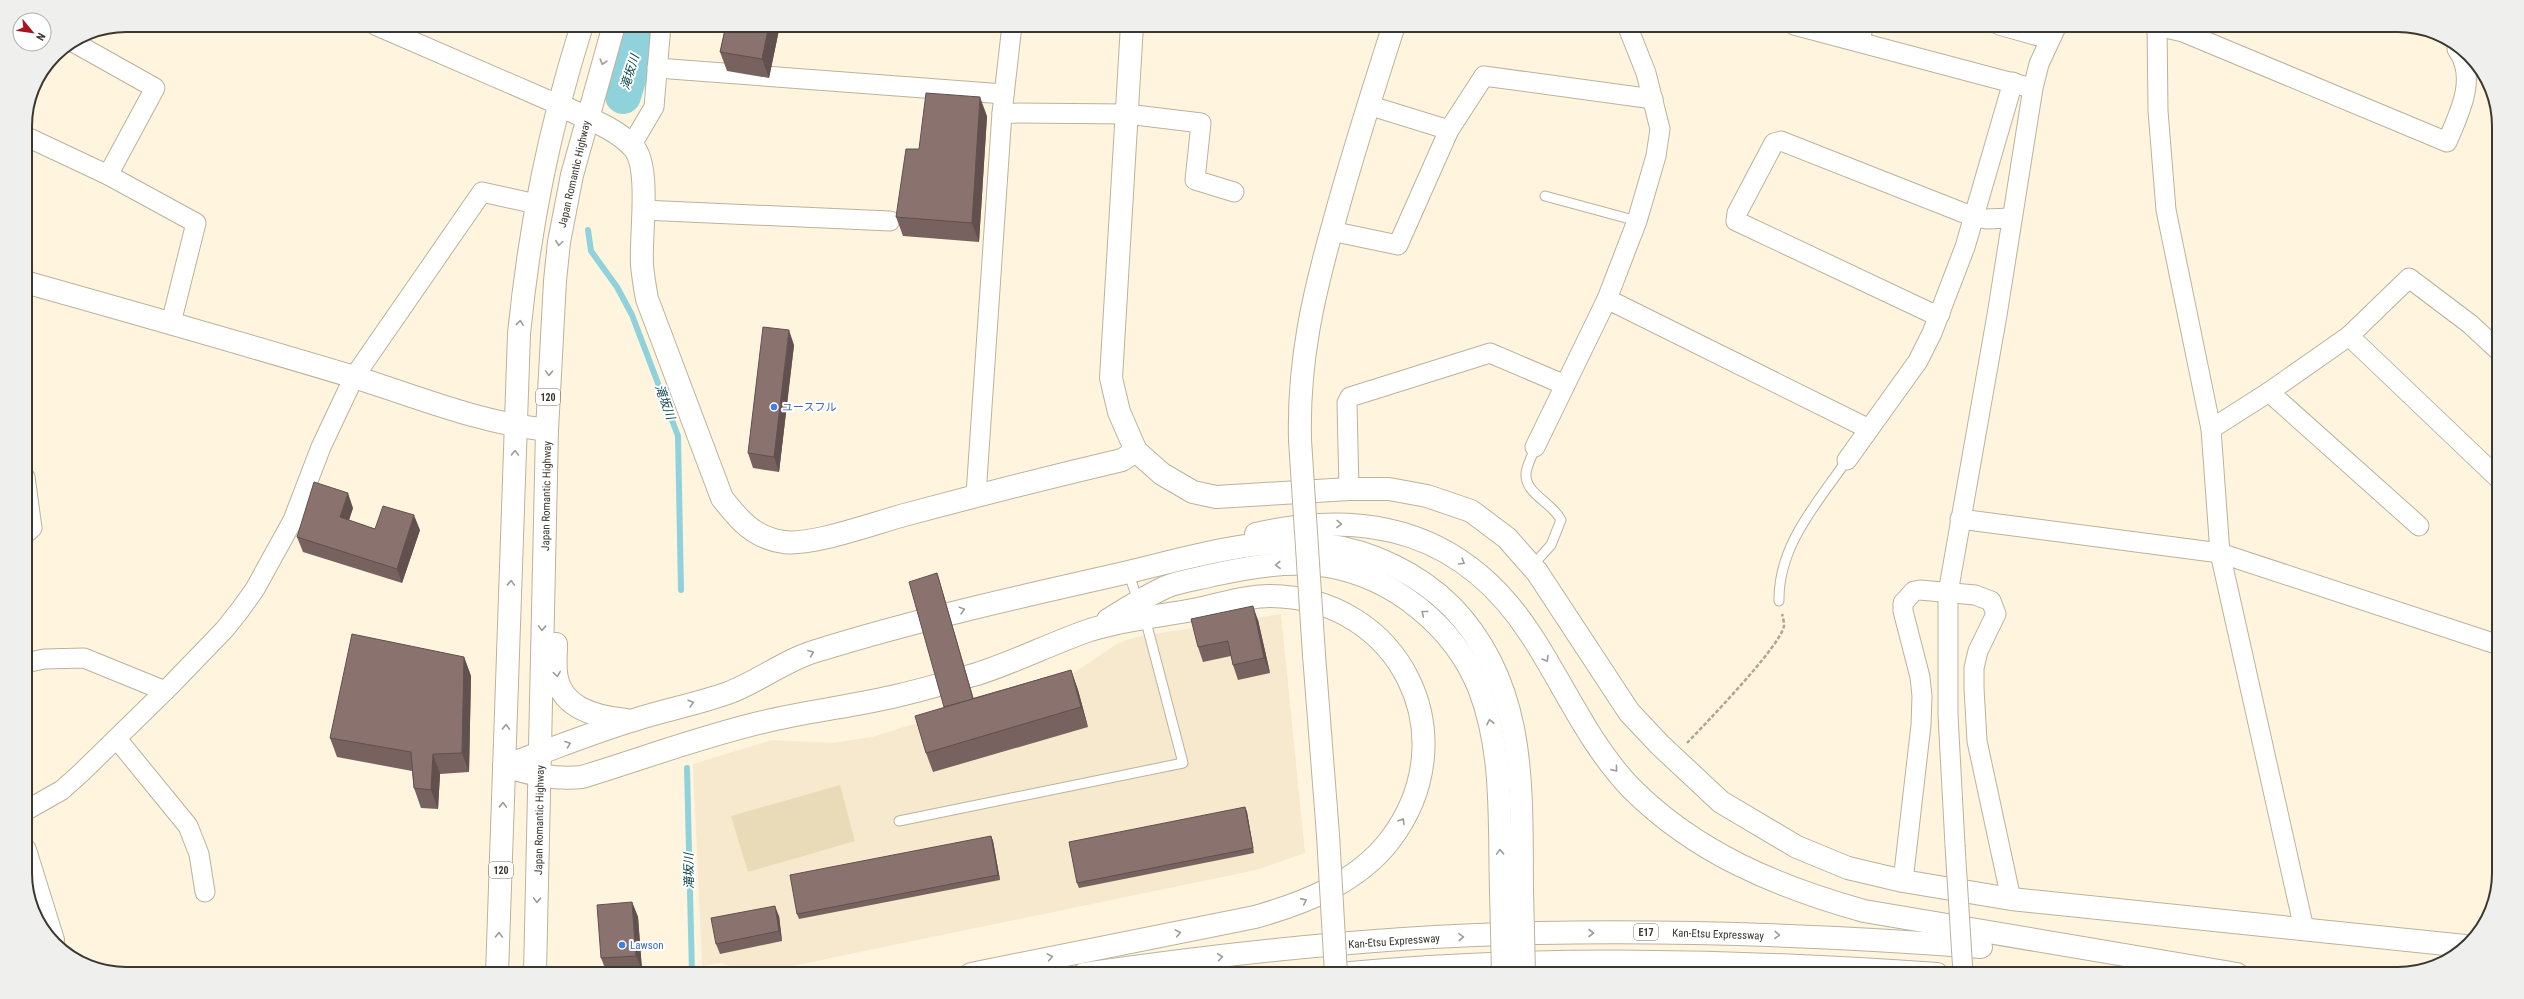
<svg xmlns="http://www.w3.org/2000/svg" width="2524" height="999" font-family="'Roboto Condensed','Noto Sans JP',sans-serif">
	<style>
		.built { fill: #f6e9cd }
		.green { fill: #eadbb8 }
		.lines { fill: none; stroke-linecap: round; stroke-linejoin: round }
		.stream { stroke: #90d2dc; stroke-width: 6 }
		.river { stroke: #90d2dc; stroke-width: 36 }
		.lane-casing { stroke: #bbb29d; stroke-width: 11 }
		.street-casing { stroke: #bbb29d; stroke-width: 21 }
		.secondary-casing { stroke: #bbb29d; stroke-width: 24 }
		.highway-casing { stroke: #bbb29d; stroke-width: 24 }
		.path { stroke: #ada595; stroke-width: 2.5; stroke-dasharray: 4 2; stroke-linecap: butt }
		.lane { stroke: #fff; stroke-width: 9 }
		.street { stroke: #fff; stroke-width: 19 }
		.secondary { stroke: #fff; stroke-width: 22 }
		.highway { stroke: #fff; stroke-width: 22 }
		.street-bridge-casing { stroke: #bbb29d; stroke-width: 21; stroke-linecap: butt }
		.secondary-bridge-casing { stroke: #bbb29d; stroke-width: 24; stroke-linecap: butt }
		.highway-bridge-casing { stroke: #bbb29d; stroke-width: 24; stroke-linecap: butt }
		.street-bridge { stroke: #fff; stroke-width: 19 }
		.secondary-bridge { stroke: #fff; stroke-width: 22 }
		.highway-bridge { stroke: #fff; stroke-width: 22 }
		.wall { fill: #77625f }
		.shaded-wall { fill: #61504e }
		.building { fill: #8a726f; stroke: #61504e }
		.oneway { stroke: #9e9c98 }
		.shop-dot { fill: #3f7fe0; stroke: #fff; stroke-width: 1.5 }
		.labels { text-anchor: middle; stroke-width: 4; stroke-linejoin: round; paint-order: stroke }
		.shield { fill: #fff; stroke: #76746e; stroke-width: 1 }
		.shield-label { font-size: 10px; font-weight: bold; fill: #3c3830 }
		.street-label { font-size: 11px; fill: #3c3830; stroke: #fff }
		.shop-label { font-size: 11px; fill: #366cbe; stroke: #fff; text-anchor: start }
		.water-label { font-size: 12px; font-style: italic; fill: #0a474e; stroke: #fff }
		.rim { fill: none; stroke: #3c3830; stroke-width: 2 }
	</style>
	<rect width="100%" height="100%" fill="#fff5df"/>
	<polygon class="built" points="1281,614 1305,853 1256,870 754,974 721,963 702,966 693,764 772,740 831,743 872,737 1069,676 1118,643 1136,637"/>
	<polygon class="green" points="840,785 855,841 748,872 731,816"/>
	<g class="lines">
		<g class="stream">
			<polyline points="588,230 591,251 617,287 632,315 678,436 681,590"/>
			<polyline points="687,768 692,974"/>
		</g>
		<polyline class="river" points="623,96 645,25"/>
		<g class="lane-casing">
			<g id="lane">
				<polyline points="1545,196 1637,221"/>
				<path d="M1532,566L1551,545L1561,520C1552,502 1525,494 1526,474C1526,466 1533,455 1535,447"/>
				<polyline points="1128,572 1139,603"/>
				<path d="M1779,601C1778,546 1817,503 1847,460"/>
				<polyline points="899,821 1183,763 1145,618"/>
			</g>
		</g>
		<g class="street-casing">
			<g id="street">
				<polyline points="375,25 557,104"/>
				<polyline points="1794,25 2024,86"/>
				<polyline points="1999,25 2049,39"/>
				<polyline points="2157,25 2158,111 2166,210 2211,429 2220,553 2304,929"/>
				<path d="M2157,26L2183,32L2447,142C2459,114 2478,78 2457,49"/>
				<polyline points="73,42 155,88 108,175"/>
				<polyline points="1859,42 1864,25"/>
				<polyline points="657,68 1004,94"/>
				<polyline points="1368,105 1449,130"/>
				<polyline points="1002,113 1127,114 1201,123 1195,180 1234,192"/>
				<polyline points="25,136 108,175 196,223 171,323"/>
				<polyline points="631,146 654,107 661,25"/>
				<polyline points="643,210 890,221"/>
				<polyline points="1331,231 1398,245 1449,130 1484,76 1653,99"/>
				<polyline points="1607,299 1869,429"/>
				<polyline points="1940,314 1929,312 1736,221 1737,213 1774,143 1781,141 1974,217 1986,219 2011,218"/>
				<polyline points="2349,336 2409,278 2470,324 2499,351"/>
				<polyline points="2269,392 2419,526"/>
				<polyline points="2211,429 2269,392 2349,336 2499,479"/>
				<polyline points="1535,447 1607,299 1637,221 1656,156 1660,129 1646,73 1627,25"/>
				<polyline points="1847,460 1918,361 1932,333 1965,247 2013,82"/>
				<polyline points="25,477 32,528 25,534"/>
				<polyline points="1349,489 1347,403 1350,397 1490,353 1565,385"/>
				<polyline points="976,495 1002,113 1012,25"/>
				<polyline points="1960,519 2220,553 2499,645"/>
				<polyline points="25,663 44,659 84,658 165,691"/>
				<polyline points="117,739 188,826 199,854 205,892"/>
				<polyline points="25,811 62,790 82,772 170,686 225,629 240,610 255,589 293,520 321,447 354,377 482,192 536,204"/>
				<polyline points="1955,845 1948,715 1948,593 1997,315 2033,88 2039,64 2057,25"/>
				<polyline points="1903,881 1921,725 1922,696 1920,677 1903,611 1903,603 1914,591 1920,590 1975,595 1991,601 1996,614 1978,651 1974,668 1974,688 1977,741 2011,899"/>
			</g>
		</g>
		<g class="secondary-casing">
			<g id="secondary">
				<polyline points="1132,25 1111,378 1119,412 1136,451 1162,474 1193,492 1216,497 1349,489 1389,489 1427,496 1471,511 1507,538 1537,572 1629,712 1660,745 1721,802 1797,847 1848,868 1903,881 2011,899 2465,946"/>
				<path d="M557,104C581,116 616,127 634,148C651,168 640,238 642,265C643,276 645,288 647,299L722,498C739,520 754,538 784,542C813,546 877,522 908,514C979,495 1050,477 1122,460L1136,451"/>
				<path d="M25,282C135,313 245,344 354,377C418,397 480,423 547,430"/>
				<path d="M1300,440C1298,362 1313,296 1334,222C1352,156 1373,90 1394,25"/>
				<polyline points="1314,655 1328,835"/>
				<polyline points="25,850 53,940"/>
			</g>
		</g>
		<g class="highway-casing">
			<g id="highway">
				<path d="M1256,534C1370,508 1465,533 1531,635C1564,685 1589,745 1632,789C1696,853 1778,887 1864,911L2237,974"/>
				<path d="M1108,620C1127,608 1146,596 1166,587C1180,581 1198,579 1213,575C1250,567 1289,560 1327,566C1393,577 1454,626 1479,688C1504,752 1499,823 1501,891"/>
				<path d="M556,644C556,653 555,663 556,672C559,708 596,717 626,720"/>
				<path d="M504,766C531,774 554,780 582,777C641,759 703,736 763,722C808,711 855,706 900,695C926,689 952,681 977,674C1015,662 1052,643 1090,630C1125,619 1162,616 1198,609C1221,604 1246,596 1270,596C1400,597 1469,736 1390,840C1358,882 1305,903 1255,917L971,974"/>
				<path d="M504,766C548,751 590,733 634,720C665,710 697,704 728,693C758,682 785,660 816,651C916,620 1018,597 1120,574C1186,559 1256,535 1325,545C1372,551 1419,574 1452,607C1528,686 1521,789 1522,890"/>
				<path d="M497,974L519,334C530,224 549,130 582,25"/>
				<polyline points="535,974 547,430 555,281 559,242 572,175 614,25"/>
				<path d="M1084,974C1234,952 1387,936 1538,933C1686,930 1833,936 1981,947"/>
				<path d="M1339,974C1538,955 1737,960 1937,974"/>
			</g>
		</g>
		<path class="path" d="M1687,743C1705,724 1780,647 1784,626C1784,622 1783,617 1782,614"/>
		<use href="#lane" class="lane"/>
		<use href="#street" class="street"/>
		<use href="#secondary" class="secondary"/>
		<use href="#highway" class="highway"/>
		<g class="street-bridge-casing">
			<polyline id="street-bridge" points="1955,845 1963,974"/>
		</g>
		<g class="secondary-bridge-casing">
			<g id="secondary-bridge">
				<polyline points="1300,440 1314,655"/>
				<polyline points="1328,835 1336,974"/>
			</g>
		</g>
		<g class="highway-bridge-casing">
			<g id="highway-bridge">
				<polyline points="1522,890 1524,974"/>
				<polyline points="1501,891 1503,974"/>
			</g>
		</g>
		<use href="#street-bridge" class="street-bridge"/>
		<use href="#secondary-bridge" class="secondary-bridge"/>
		<use href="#highway-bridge" class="highway-bridge"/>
	</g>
	<g class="wall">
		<polygon points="705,25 780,25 769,78 727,71 720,52 725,29"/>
		<polygon points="987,116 979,242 903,236 896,217 919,149"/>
		<polygon points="794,345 779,472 753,468 748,453"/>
		<polygon points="353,508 349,520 375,529 420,530 402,583 303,552 297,537"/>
		<polygon points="937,573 973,698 1071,670 1078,690 1088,727 933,772 926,753 944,707"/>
		<polygon points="1258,620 1270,673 1238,680 1233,665 1231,656 1203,662 1198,647"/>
		<polygon points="464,657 471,676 469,772 440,774 438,809 421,808 414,788 412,771 337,757 330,738"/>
		<polygon points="1245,807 1247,812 1254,853 1079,888 1077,883"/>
		<polygon points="991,836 993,841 1000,880 799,919 797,914"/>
		<polygon points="632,902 638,917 642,970 607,973 601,958"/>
		<polygon points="779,916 782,941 720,954 716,944"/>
	</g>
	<g class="shaded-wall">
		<polygon points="769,25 780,25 769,78 762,59"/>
		<polygon points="980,97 987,116 979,242 972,223"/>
		<polygon points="789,330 794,345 779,472 774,457"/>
		<polygon points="348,493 353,508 345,532 340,517"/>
		<polygon points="414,515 420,530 402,583 397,569"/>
		<polygon points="937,573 939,579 977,710 975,705"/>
		<polygon points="1253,606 1258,620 1270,673 1264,658"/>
		<polygon points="464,657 471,676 469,772 462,753"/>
		<polygon points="1071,670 1078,690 1088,727 1081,707"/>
		<polygon points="433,754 440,774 438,809 431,790"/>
		<polygon points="1245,807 1247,812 1254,853 1253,848"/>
		<polygon points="991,836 993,841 1000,880 998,875"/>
		<polygon points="632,902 638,917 642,970 636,956"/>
		<polygon points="775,906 779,916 782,941 779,931"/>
	</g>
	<g class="building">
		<polygon points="726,25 769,25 762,59 720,52"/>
		<polygon points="926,93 980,97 972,223 896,217 906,149 919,149"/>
		<polygon points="763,327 789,330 774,457 748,453"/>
		<polygon points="314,482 348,493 340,517 375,529 383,506 414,515 397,569 297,537"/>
		<polygon points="937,573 973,699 944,707 909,582"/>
		<polygon points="1253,606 1264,658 1233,665 1228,641 1198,647 1191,619"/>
		<polygon points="352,634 464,657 462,753 433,754 431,790 414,788 411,752 330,738"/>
		<polygon points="1071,670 1081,707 926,753 915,716"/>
		<polygon points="1245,807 1253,848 1077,883 1069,842"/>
		<polygon points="991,836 998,875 797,914 790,875"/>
		<polygon points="632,902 636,956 601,958 597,905"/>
		<polygon points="775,906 779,931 716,944 711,918"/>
	</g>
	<defs><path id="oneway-chevron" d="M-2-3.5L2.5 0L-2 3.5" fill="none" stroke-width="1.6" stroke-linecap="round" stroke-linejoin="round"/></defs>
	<g class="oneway">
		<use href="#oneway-chevron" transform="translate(603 62) rotate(106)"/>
		<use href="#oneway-chevron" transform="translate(559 243) rotate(98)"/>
		<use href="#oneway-chevron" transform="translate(520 323) rotate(-84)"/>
		<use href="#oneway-chevron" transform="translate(549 373) rotate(92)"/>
		<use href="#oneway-chevron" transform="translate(515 453) rotate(-88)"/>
		<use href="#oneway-chevron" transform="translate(1339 524) rotate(1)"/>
		<use href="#oneway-chevron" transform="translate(1462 562) rotate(31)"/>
		<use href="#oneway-chevron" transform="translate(1278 565) rotate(178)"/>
		<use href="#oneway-chevron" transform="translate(511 583) rotate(-88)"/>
		<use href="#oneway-chevron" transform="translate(962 610) rotate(-15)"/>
		<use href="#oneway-chevron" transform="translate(1424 613) rotate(-141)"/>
		<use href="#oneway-chevron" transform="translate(542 628) rotate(92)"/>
		<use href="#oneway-chevron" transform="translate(811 653) rotate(-22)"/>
		<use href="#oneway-chevron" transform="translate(1546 659) rotate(59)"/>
		<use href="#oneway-chevron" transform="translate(557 674) rotate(82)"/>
		<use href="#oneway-chevron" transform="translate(691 703) rotate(-16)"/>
		<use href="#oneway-chevron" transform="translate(1490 722) rotate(-102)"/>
		<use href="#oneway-chevron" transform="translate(506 727) rotate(-88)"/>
		<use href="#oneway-chevron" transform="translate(568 744) rotate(-20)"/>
		<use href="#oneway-chevron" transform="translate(1615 769) rotate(51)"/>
		<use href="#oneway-chevron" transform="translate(503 805) rotate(-88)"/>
		<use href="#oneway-chevron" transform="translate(1402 821) rotate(-58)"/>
		<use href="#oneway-chevron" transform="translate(1500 852) rotate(-92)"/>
		<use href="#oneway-chevron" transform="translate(537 900) rotate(92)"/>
		<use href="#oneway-chevron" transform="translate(1304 901) rotate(-24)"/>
		<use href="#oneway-chevron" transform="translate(1178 933) rotate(-11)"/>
		<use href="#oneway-chevron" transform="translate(1591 933)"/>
		<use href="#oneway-chevron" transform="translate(499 935) rotate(-88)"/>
		<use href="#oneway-chevron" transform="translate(1777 935) rotate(2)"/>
		<use href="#oneway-chevron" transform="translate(1461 937) rotate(-3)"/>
		<use href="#oneway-chevron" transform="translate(1050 957) rotate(-11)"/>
		<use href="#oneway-chevron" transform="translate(1220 957) rotate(-7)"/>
	</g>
	<g class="shop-dot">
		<circle cx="774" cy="407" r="4"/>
		<circle cx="622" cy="945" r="4"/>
	</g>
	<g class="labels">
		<g class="shield">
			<rect x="536" y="389" width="24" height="16" rx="3"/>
			<rect x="489" y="862" width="24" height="16" rx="3"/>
			<rect x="1634" y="924" width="24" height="16" rx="3"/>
		</g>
		<g class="shield-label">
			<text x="548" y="401">120</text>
			<text x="501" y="874">120</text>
			<text x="1646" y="936">E17</text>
		</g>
		<g class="street-label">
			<text transform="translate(574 174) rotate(-77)" y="4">Japan Romantic Highway</text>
			<text transform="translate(546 496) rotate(-89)" y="4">Japan Romantic Highway</text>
			<text transform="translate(539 820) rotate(-89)" y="4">Japan Romantic Highway</text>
			<text transform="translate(1718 934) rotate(2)" y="4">Kan-Etsu Expressway</text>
			<text transform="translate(1394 941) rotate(-4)" y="4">Kan-Etsu Expressway</text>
		</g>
		<g class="shop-label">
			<text x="782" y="411">ユースフル</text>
			<text x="630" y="949">Lawson</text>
		</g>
		<g class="water-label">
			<text transform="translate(630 72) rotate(-73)" y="4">滝坂川</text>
			<text transform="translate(665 402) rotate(70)" y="4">滝坂川</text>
			<text transform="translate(689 871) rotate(-91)" y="4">滝坂川</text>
		</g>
	</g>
	<path d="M0 0H2524V999H0ZM126 32H2398A94 94 0 0 1 2492 126V873A94 94 0 0 1 2398 967H126A94 94 0 0 1 32 873V126A94 94 0 0 1 126 32Z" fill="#efefee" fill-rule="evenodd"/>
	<path class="rim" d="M126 32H2398A94 94 0 0 1 2492 126V873A94 94 0 0 1 2398 967H126A94 94 0 0 1 32 873V126A94 94 0 0 1 126 32Z"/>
	<g transform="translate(32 32) rotate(119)"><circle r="19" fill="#ffffff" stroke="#b1afac"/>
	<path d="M0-3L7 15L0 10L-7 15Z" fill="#a91421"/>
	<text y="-6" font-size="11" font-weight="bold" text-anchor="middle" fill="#3c3830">N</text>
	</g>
</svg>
